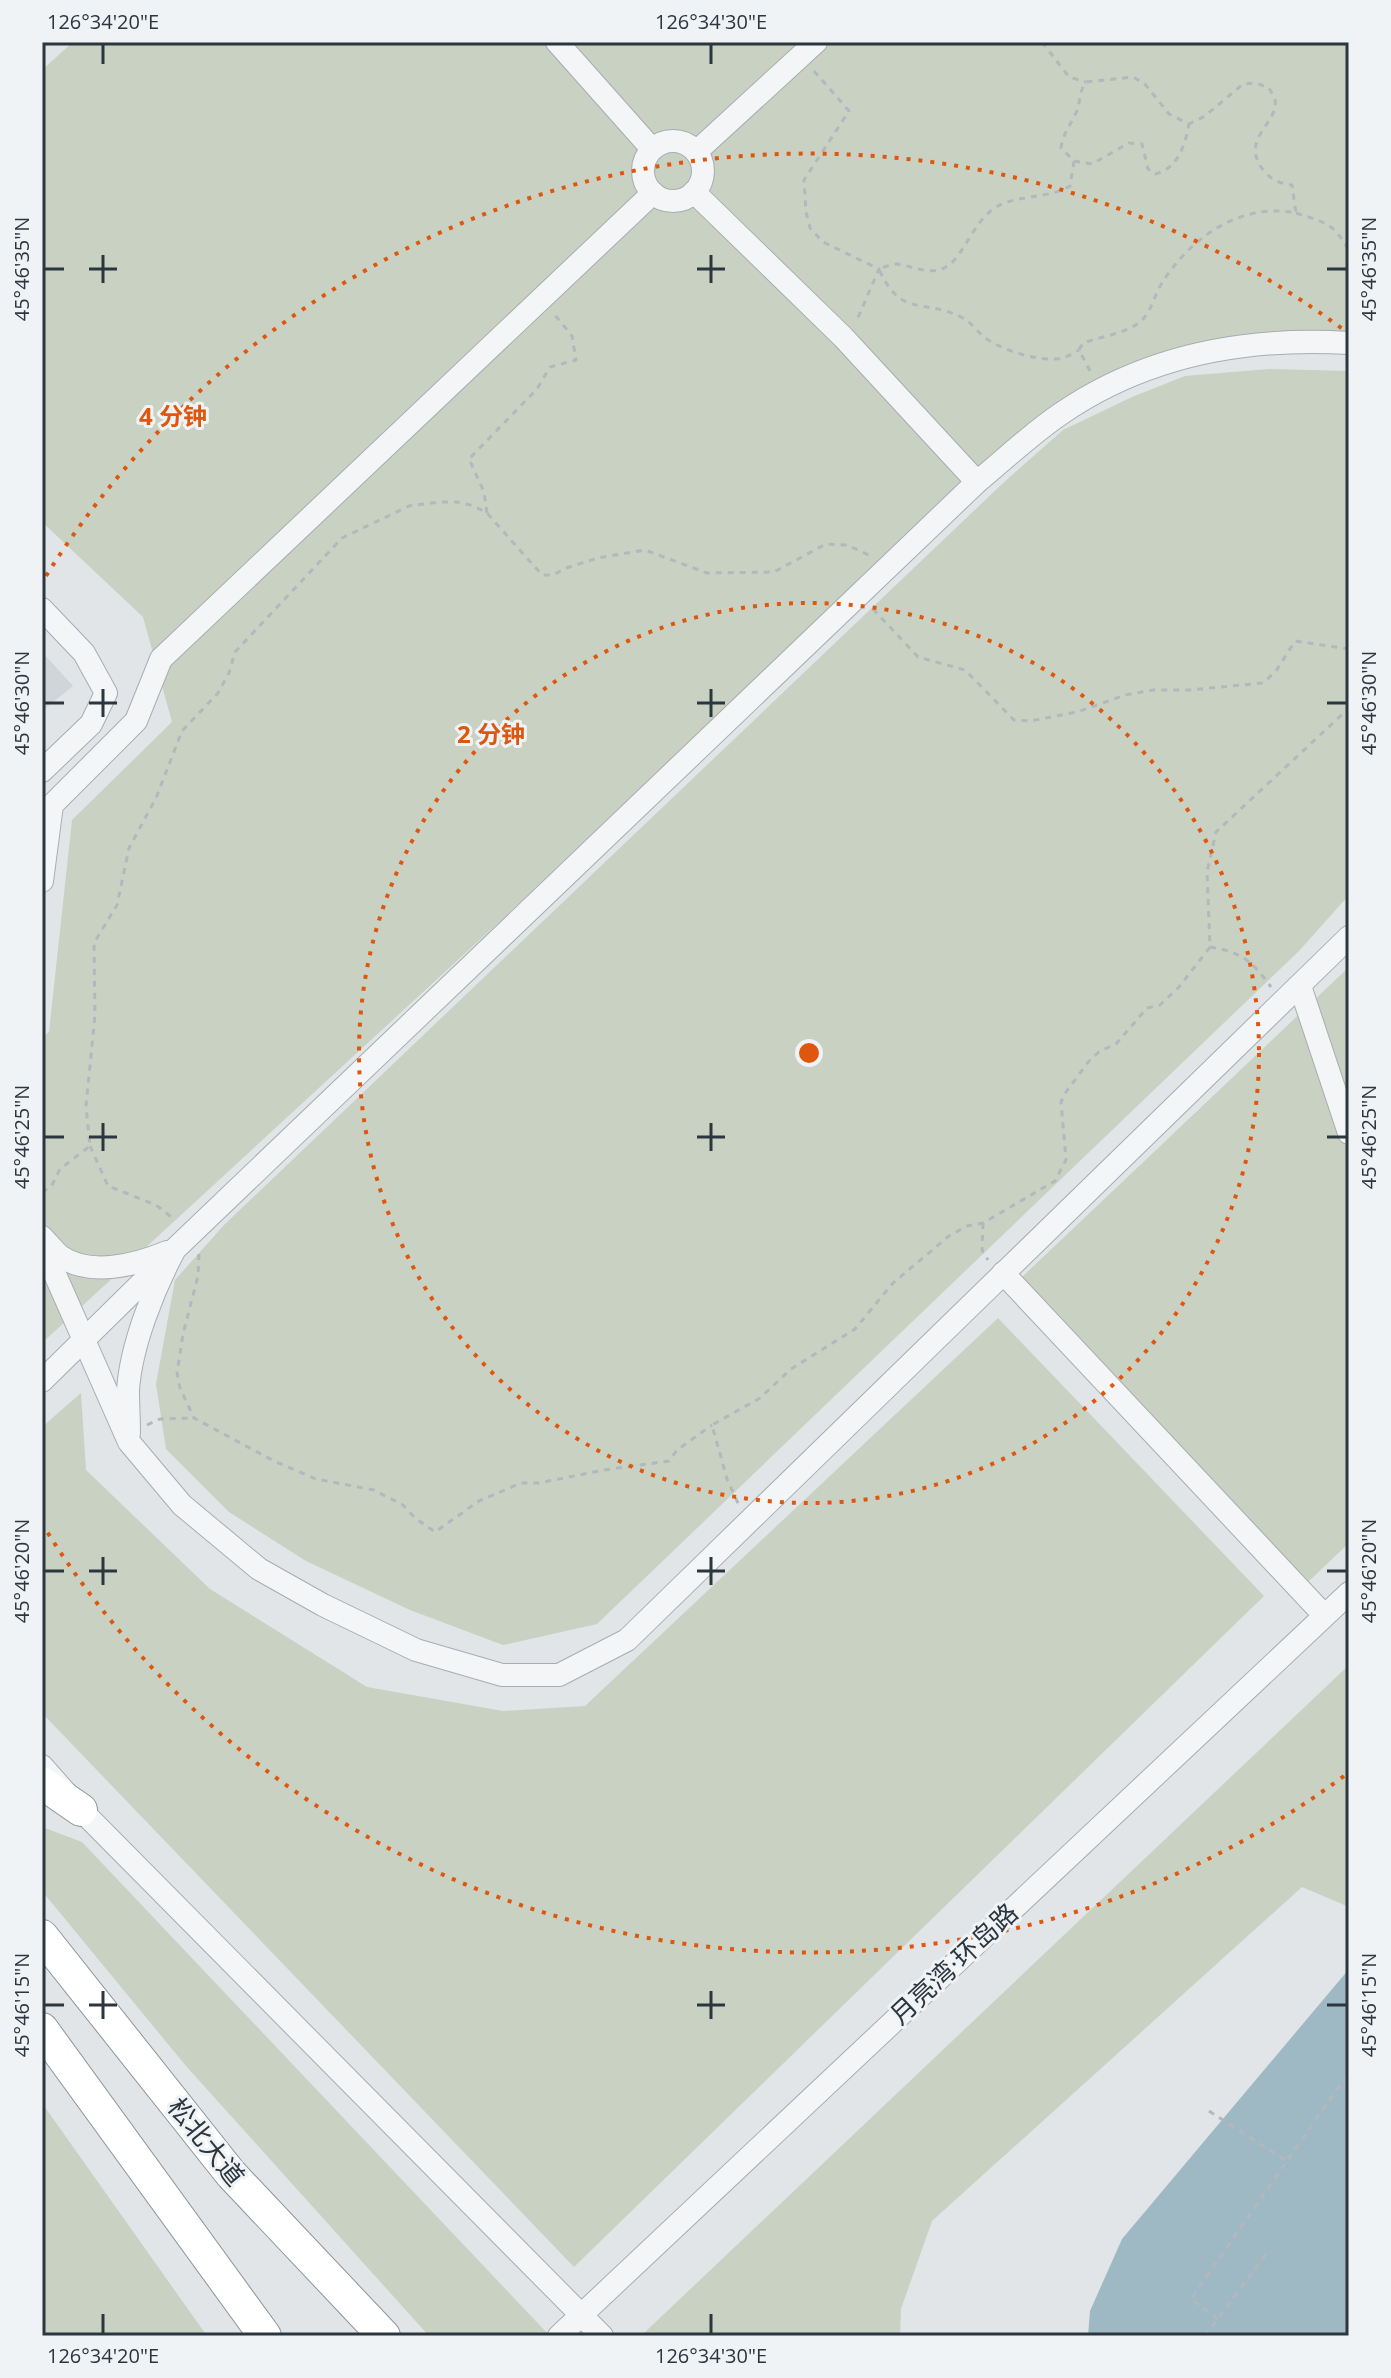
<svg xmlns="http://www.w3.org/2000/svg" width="1391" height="2378" font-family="'Open Sans','Noto Sans SC',sans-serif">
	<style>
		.built { fill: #cfd5d9 }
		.green { fill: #c9d1c3 }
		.water { fill: #9fb9c4 }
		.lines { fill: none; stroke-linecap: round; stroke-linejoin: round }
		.minor-casing { stroke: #a7adb2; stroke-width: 24 }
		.highway-casing { stroke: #8a959d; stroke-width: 34 }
		.path { stroke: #b3b8bc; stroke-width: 3; stroke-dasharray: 6 6; stroke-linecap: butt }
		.minor { stroke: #f3f5f7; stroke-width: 22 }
		.highway { stroke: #fff; stroke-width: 32 }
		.ticks { fill: none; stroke: #2b363e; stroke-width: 3 }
		.ring { fill: none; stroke: #df570e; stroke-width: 4; stroke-dasharray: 4 8 }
		.labels { text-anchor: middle; stroke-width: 6; stroke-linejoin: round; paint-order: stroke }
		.street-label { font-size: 26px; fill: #2b363e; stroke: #f0f3f5 }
		.centre { fill: #df570e; stroke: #f0f3f5; stroke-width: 4 }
		.ring-label { font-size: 24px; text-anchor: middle; font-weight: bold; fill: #df570e; stroke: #f0f3f5; stroke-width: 6; stroke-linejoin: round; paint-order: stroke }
		.neatline { fill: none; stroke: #2b363e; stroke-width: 3 }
		.ticks-label { font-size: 20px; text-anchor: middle; fill: #2b363e }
	</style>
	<rect width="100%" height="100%" fill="#e1e5e8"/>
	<polygon class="built" points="42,652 73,686 42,711"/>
	<g class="green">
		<polygon points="73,42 1349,42 1349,334 1319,334 1067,399 42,1343 42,1038 49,1032 72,820 172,722 143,617 42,522 42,70"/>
		<polygon points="1269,369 1349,371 1349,895 1299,951 597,1624 503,1645 410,1610 306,1561 229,1512 166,1449 156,1384 175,1280 224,1225 1002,484 1063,430 1132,397 1185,376"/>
		<polygon points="1349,967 1349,1543 1308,1582 1021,1278"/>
		<polygon points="998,1318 1264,1596 574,2267 42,1713 42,1427 81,1393 86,1470 210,1589 367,1687 503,1711 585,1706"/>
		<polygon points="1349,1665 1349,1907 1302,1887 932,2221 901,2309 900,2336 647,2336 644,2333"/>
		<polygon points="45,1828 82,1842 550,2336 429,2336 186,2066 42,1891 42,1832"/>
		<polygon points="42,2103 207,2336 42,2336"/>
	</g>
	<polygon class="water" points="1349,1969 1349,2336 1088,2336 1090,2311 1122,2239"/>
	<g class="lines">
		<g class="minor-casing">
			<g id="minor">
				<polyline points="557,42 652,149"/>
				<circle cx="673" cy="171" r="30"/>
				<polyline points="696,152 816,42"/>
				<polyline points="694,192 843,337 977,482"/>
				<polyline points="42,609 84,653 106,693 91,724 42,771"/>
				<polyline points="42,881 52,805 136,721 161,659 653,193"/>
				<polyline points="1300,986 1349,1133"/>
				<path d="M42,1237C48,1243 54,1251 60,1256C90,1277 136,1265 167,1252"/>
				<polyline points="42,1245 129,1442 182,1505 259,1569 323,1605 416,1650 502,1675 559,1675 627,1640 1349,937"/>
				<polyline points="1003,1273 1324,1615"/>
				<polyline points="42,1381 161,1264"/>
				<path d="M129,1433C129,1419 128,1404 128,1390C131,1345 154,1288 175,1249L977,482C1005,459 1032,433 1062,413C1147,355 1248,337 1349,343"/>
				<polyline points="42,1766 81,1810 602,2336"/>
				<polyline points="559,2336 1349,1593"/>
			</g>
		</g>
		<g class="highway-casing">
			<g id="highway">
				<polyline points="42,1783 81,1810"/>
				<polyline points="42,1936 231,2174 384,2336"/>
				<polyline points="42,2029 265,2336"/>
			</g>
		</g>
		<g class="path">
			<polyline points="1042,42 1069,77 1086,82"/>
			<polyline points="814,71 849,111 804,180 806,212 810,228 823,242 879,269 856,322"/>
			<path d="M1074,161L1092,164L1129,143L1142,144L1148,169L1155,174C1178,169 1185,145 1189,124L1169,114L1145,84L1133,77L1086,82C1078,93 1081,104 1075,115C1069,127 1063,134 1061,148L1074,161L1070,186C1046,200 1014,194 993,209C972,225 963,257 946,267C930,276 913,266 897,264C891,264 885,267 879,269C901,319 924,298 961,317C971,322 976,330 984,337C1000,350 1042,363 1062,358C1067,357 1074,353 1079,350"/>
			<path d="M1296,213C1326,223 1333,222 1349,251"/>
			<path d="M1090,371L1079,350L1083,343C1102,336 1126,334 1141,321C1152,311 1154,295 1162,283C1191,237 1241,202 1296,213L1292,185C1282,184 1271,180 1264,171C1238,139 1279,124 1275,100C1274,96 1271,92 1269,88L1256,83L1243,84L1205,116L1189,124"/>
			<polyline points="487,513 484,492 469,459 537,389 550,367 576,360 572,336 555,315"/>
			<polyline points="873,609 918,657 965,670 1014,720 1030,721 1077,712 1125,695 1153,690 1189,690 1263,683 1276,671 1295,641 1349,649"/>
			<path d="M1210,947C1242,952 1253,962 1271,987"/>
			<polyline points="90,1146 108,1186 156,1205 175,1220"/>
			<polyline points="42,1192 51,1187 60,1169 90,1146 86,1106 95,1015 94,943 117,905 129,848 156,798 182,731 218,693 229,673 235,652 342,538 409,506 440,502 457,502 474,506 487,513 542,575 553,575 566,568 598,558 645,550 707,573 774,572 826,544 847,545 871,556"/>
			<polyline points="983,1223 982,1250 988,1260"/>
			<polyline points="199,1254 198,1276 183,1334 177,1373 180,1388 194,1418 274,1461 316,1479 374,1490 403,1505 415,1518 435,1532 479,1501 521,1483 539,1483 604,1470 669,1461 677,1450 712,1425"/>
			<polyline points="147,1425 160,1419 194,1418"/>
			<polyline points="738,1503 727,1479 712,1425 760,1398 791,1369 855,1329 893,1283 949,1236 967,1226 983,1223 1055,1181 1066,1160 1061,1102 1066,1092 1089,1061 1100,1051 1116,1044 1147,1008 1160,1005 1179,987 1210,947 1207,872 1216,832 1349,708"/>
			<polyline points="1209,2111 1288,2162"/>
			<polyline points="1218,2319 1191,2299 1342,2082 1349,2077"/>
			<polyline points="1205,2336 1269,2250"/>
		</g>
		<use href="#minor" class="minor"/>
		<use href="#highway" class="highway"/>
	</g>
	<path class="ticks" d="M103,44V64M711,44V64M103,255V283M711,255V283M44,269H64M89,269H117M697,269H725M1327,269H1347M103,689V717M711,689V717M44,703H64M89,703H117M697,703H725M1327,703H1347M103,1123V1151M711,1123V1151M44,1137H64M89,1137H117M697,1137H725M1327,1137H1347M103,1557V1585M711,1557V1585M44,1571H64M89,1571H117M697,1571H725M1327,1571H1347M103,1991V2019M711,1991V2019M44,2005H64M89,2005H117M697,2005H725M1327,2005H1347M103,2314V2334M711,2314V2334"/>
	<g class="ring">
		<circle cx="809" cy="1053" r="450"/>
		<path d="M1344 1776A900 900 0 0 1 46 1530M46 576A900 900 0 0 1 1344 330"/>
	</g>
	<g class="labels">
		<g class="street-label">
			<text transform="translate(954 1964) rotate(-43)" y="9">月亮湾·环岛路</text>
			<text transform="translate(206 2142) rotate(51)" y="9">松北大道</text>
		</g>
	</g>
	<circle cx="809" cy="1053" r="12" class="centre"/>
	<g class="ring-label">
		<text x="173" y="425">4 分钟</text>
		<text x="491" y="743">2 分钟</text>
	</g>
	<rect width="1391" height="2378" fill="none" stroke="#f0f3f5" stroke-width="88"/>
	<rect x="44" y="44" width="1303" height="2290" class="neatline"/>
	<g class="ticks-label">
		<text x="103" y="29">126°34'20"E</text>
		<text x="711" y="29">126°34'30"E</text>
		<text transform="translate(22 269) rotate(-90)" y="7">45°46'35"N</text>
		<text transform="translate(1369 269) rotate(-90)" y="7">45°46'35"N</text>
		<text transform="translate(22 703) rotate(-90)" y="7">45°46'30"N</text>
		<text transform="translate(1369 703) rotate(-90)" y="7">45°46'30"N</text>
		<text transform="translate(22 1137) rotate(-90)" y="7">45°46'25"N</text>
		<text transform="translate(1369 1137) rotate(-90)" y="7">45°46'25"N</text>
		<text transform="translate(22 1571) rotate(-90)" y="7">45°46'20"N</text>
		<text transform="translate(1369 1571) rotate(-90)" y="7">45°46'20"N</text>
		<text transform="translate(22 2005) rotate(-90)" y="7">45°46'15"N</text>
		<text transform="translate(1369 2005) rotate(-90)" y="7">45°46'15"N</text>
		<text x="103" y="2363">126°34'20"E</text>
		<text x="711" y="2363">126°34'30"E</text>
	</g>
</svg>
